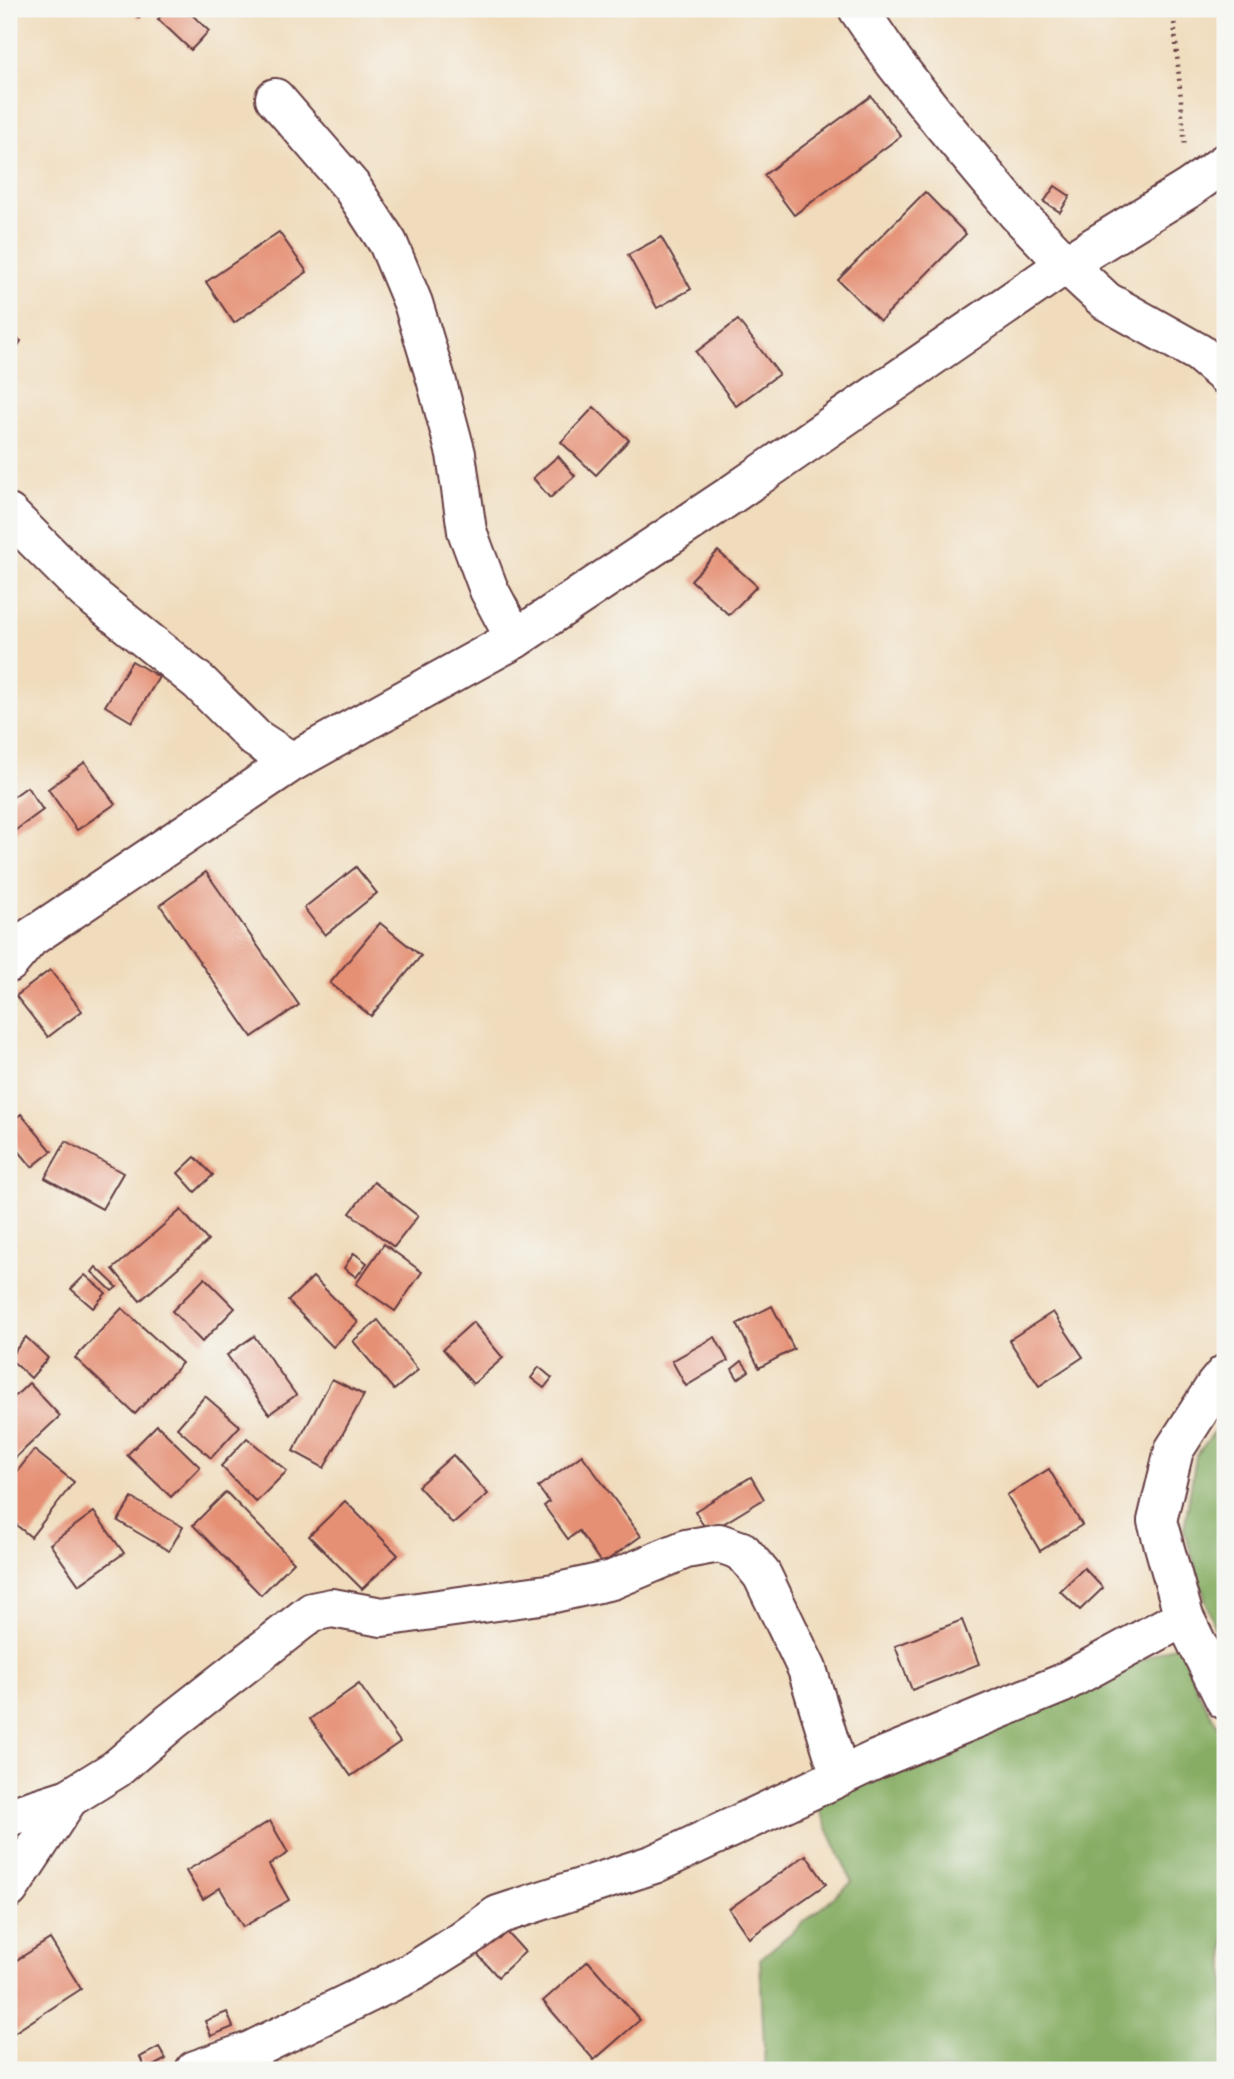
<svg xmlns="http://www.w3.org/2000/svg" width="1234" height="2079" font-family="'Sorts Mill Goudy',serif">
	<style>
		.forest { fill: #86ad64; stroke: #686648; stroke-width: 2 }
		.building { fill: #e59075 }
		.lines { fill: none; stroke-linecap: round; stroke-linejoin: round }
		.minor-casing { stroke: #633b41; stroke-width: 42 }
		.path { stroke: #633b41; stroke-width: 4.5; stroke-dasharray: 2 5; stroke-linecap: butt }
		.minor { stroke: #fff; stroke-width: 38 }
	</style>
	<rect width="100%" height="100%" fill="#f6f6f2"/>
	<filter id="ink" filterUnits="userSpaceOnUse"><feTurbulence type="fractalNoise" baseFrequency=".0143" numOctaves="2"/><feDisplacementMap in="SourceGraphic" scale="14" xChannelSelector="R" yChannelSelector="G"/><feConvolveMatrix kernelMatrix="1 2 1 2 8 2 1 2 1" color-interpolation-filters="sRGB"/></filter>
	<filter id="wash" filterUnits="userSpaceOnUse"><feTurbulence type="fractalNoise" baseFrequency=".00686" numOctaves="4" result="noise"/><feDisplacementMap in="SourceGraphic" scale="28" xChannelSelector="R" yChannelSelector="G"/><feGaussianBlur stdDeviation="1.57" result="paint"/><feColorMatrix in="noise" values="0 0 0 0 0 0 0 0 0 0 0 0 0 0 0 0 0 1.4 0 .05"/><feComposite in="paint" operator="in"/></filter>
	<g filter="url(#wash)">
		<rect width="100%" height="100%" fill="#f0dcbc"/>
		<g class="forest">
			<polygon points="1225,1417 1225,1651 1214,1627 1184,1530 1196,1456"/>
			<polygon points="1180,1643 1197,1689 1225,1739 1225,2070 765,2070 760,1959 852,1882 816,1804"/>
		</g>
		<g id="blocks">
			<g class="building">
				<polygon points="129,9 148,9 139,18"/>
				<polygon points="168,9 186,9 209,31 191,50 158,19"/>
				<polygon points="871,96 901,136 794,215 764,175"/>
				<polygon points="1055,186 1070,196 1060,212 1044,202"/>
				<polygon points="925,192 966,234 880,321 838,280"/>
				<polygon points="279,232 307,272 234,323 206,282"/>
				<polygon points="661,237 691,289 657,308 628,255"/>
				<polygon points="738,320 779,374 736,406 696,352"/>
				<polygon points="9,333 21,341 9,360"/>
				<polygon points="594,407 629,440 596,475 561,442"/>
				<polygon points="558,456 575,476 550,498 533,478"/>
				<polygon points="718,551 757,586 729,615 691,580"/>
				<polygon points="132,661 159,677 132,722 105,706"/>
				<polygon points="85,762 115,804 77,830 48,789"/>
				<polygon points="27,787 43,810 9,835 9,800"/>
				<polygon points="356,867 377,893 325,935 304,908"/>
				<polygon points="206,872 299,1005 252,1037 160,905"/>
				<polygon points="380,923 421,956 371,1016 330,983"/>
				<polygon points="50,970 82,1011 48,1037 16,996"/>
				<polygon points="21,1114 52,1151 32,1167 9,1139 9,1124"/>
				<polygon points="66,1141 123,1173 102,1209 45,1178"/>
				<polygon points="195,1157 213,1175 195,1192 178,1173"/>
				<polygon points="374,1182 418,1216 394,1247 350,1213"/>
				<polygon points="181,1210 208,1241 140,1301 113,1269"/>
				<polygon points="384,1244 422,1272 395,1311 356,1284"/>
				<polygon points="354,1253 367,1263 356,1277 344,1268"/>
				<polygon points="96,1267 117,1287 112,1291 92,1272"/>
				<polygon points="85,1275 106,1293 93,1308 71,1289"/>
				<polygon points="313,1277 358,1322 333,1347 288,1301"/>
				<polygon points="205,1278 235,1308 202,1342 172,1311"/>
				<polygon points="772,1306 794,1349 759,1368 737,1324"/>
				<polygon points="122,1308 182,1363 135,1414 75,1358"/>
				<polygon points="1053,1312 1083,1357 1039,1386 1009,1340"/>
				<polygon points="378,1320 418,1370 394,1390 353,1341"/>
				<polygon points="473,1322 503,1358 473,1384 443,1349"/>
				<polygon points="254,1336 296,1395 269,1414 227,1355"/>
				<polygon points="26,1337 48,1358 31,1378 9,1358"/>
				<polygon points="715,1337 728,1361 686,1386 672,1361"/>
				<polygon points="742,1361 749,1371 738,1379 732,1369"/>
				<polygon points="539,1367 552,1378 544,1388 531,1378"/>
				<polygon points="332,1379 364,1395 324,1468 293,1451"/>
				<polygon points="29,1383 60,1416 14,1459 9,1453 9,1402"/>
				<polygon points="205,1396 240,1426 211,1458 177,1428"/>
				<polygon points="157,1425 200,1467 171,1497 127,1455"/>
				<polygon points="247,1438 287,1471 256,1502 221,1466"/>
				<polygon points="34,1450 74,1482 31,1537 9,1519 9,1482"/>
				<polygon points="453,1455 488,1494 453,1524 418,1486"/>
				<polygon points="582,1455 641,1536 602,1564 579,1531 568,1539 544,1506 549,1502 538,1487"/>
				<polygon points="1049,1469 1082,1525 1040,1551 1007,1495"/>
				<polygon points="751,1477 764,1499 708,1533 695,1511"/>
				<polygon points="226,1492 294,1562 261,1595 193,1525"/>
				<polygon points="132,1498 183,1527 169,1551 118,1521"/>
				<polygon points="345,1501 398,1555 362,1589 309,1536"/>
				<polygon points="94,1512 124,1553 79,1585 50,1544"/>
				<polygon points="1084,1568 1103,1588 1080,1610 1060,1591"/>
				<polygon points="962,1620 979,1664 912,1690 895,1646"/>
				<polygon points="359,1684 400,1742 351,1776 310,1719"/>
				<polygon points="270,1821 288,1853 269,1865 289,1900 243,1927 220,1888 203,1899 186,1871"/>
				<polygon points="806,1855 826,1884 749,1938 729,1909"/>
				<polygon points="491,1929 500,1939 507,1932 525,1952 498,1977 471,1947"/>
				<polygon points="50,1939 81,1989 12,2034 9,2028 9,1965"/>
				<polygon points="588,1961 640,2020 594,2060 543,2001"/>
				<polygon points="227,2012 233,2027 211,2036 205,2021"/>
				<polygon points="159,2047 166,2059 146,2070 140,2057"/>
			</g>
		</g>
	</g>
	<g filter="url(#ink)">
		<use href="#blocks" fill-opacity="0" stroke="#633b41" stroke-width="2"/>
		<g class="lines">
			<g class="minor-casing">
				<g id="minor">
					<polyline points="858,9 894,62 941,122 1017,213 1066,264 1106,301 1199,353 1225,375"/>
					<polyline points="275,98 351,186 388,243 413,303 436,379 456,454 467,531 489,590 515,639"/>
					<polyline points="9,514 86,591 199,682 255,738 292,762"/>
					<polyline points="9,963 30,938 292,762 515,639 728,497 1066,264 1188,189 1225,163"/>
					<polyline points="1225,1374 1215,1386 1174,1450 1157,1521 1184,1617 1225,1700"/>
					<polyline points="9,1817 69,1798 116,1769 171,1722 312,1612 332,1608 382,1617 554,1593 612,1580 686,1549 719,1543 742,1551 762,1575 807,1669 840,1776"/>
					<polyline points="9,1889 69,1798"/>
					<polyline points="195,2070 250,2051 414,1971 462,1941 498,1915 654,1864 875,1760 1061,1684 1184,1617"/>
				</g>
			</g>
			<polyline class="path" points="1173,9 1185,146"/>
			<use href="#minor" class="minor"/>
		</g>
	</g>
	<rect width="1234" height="2079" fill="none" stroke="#f6f6f2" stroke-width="35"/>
</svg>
